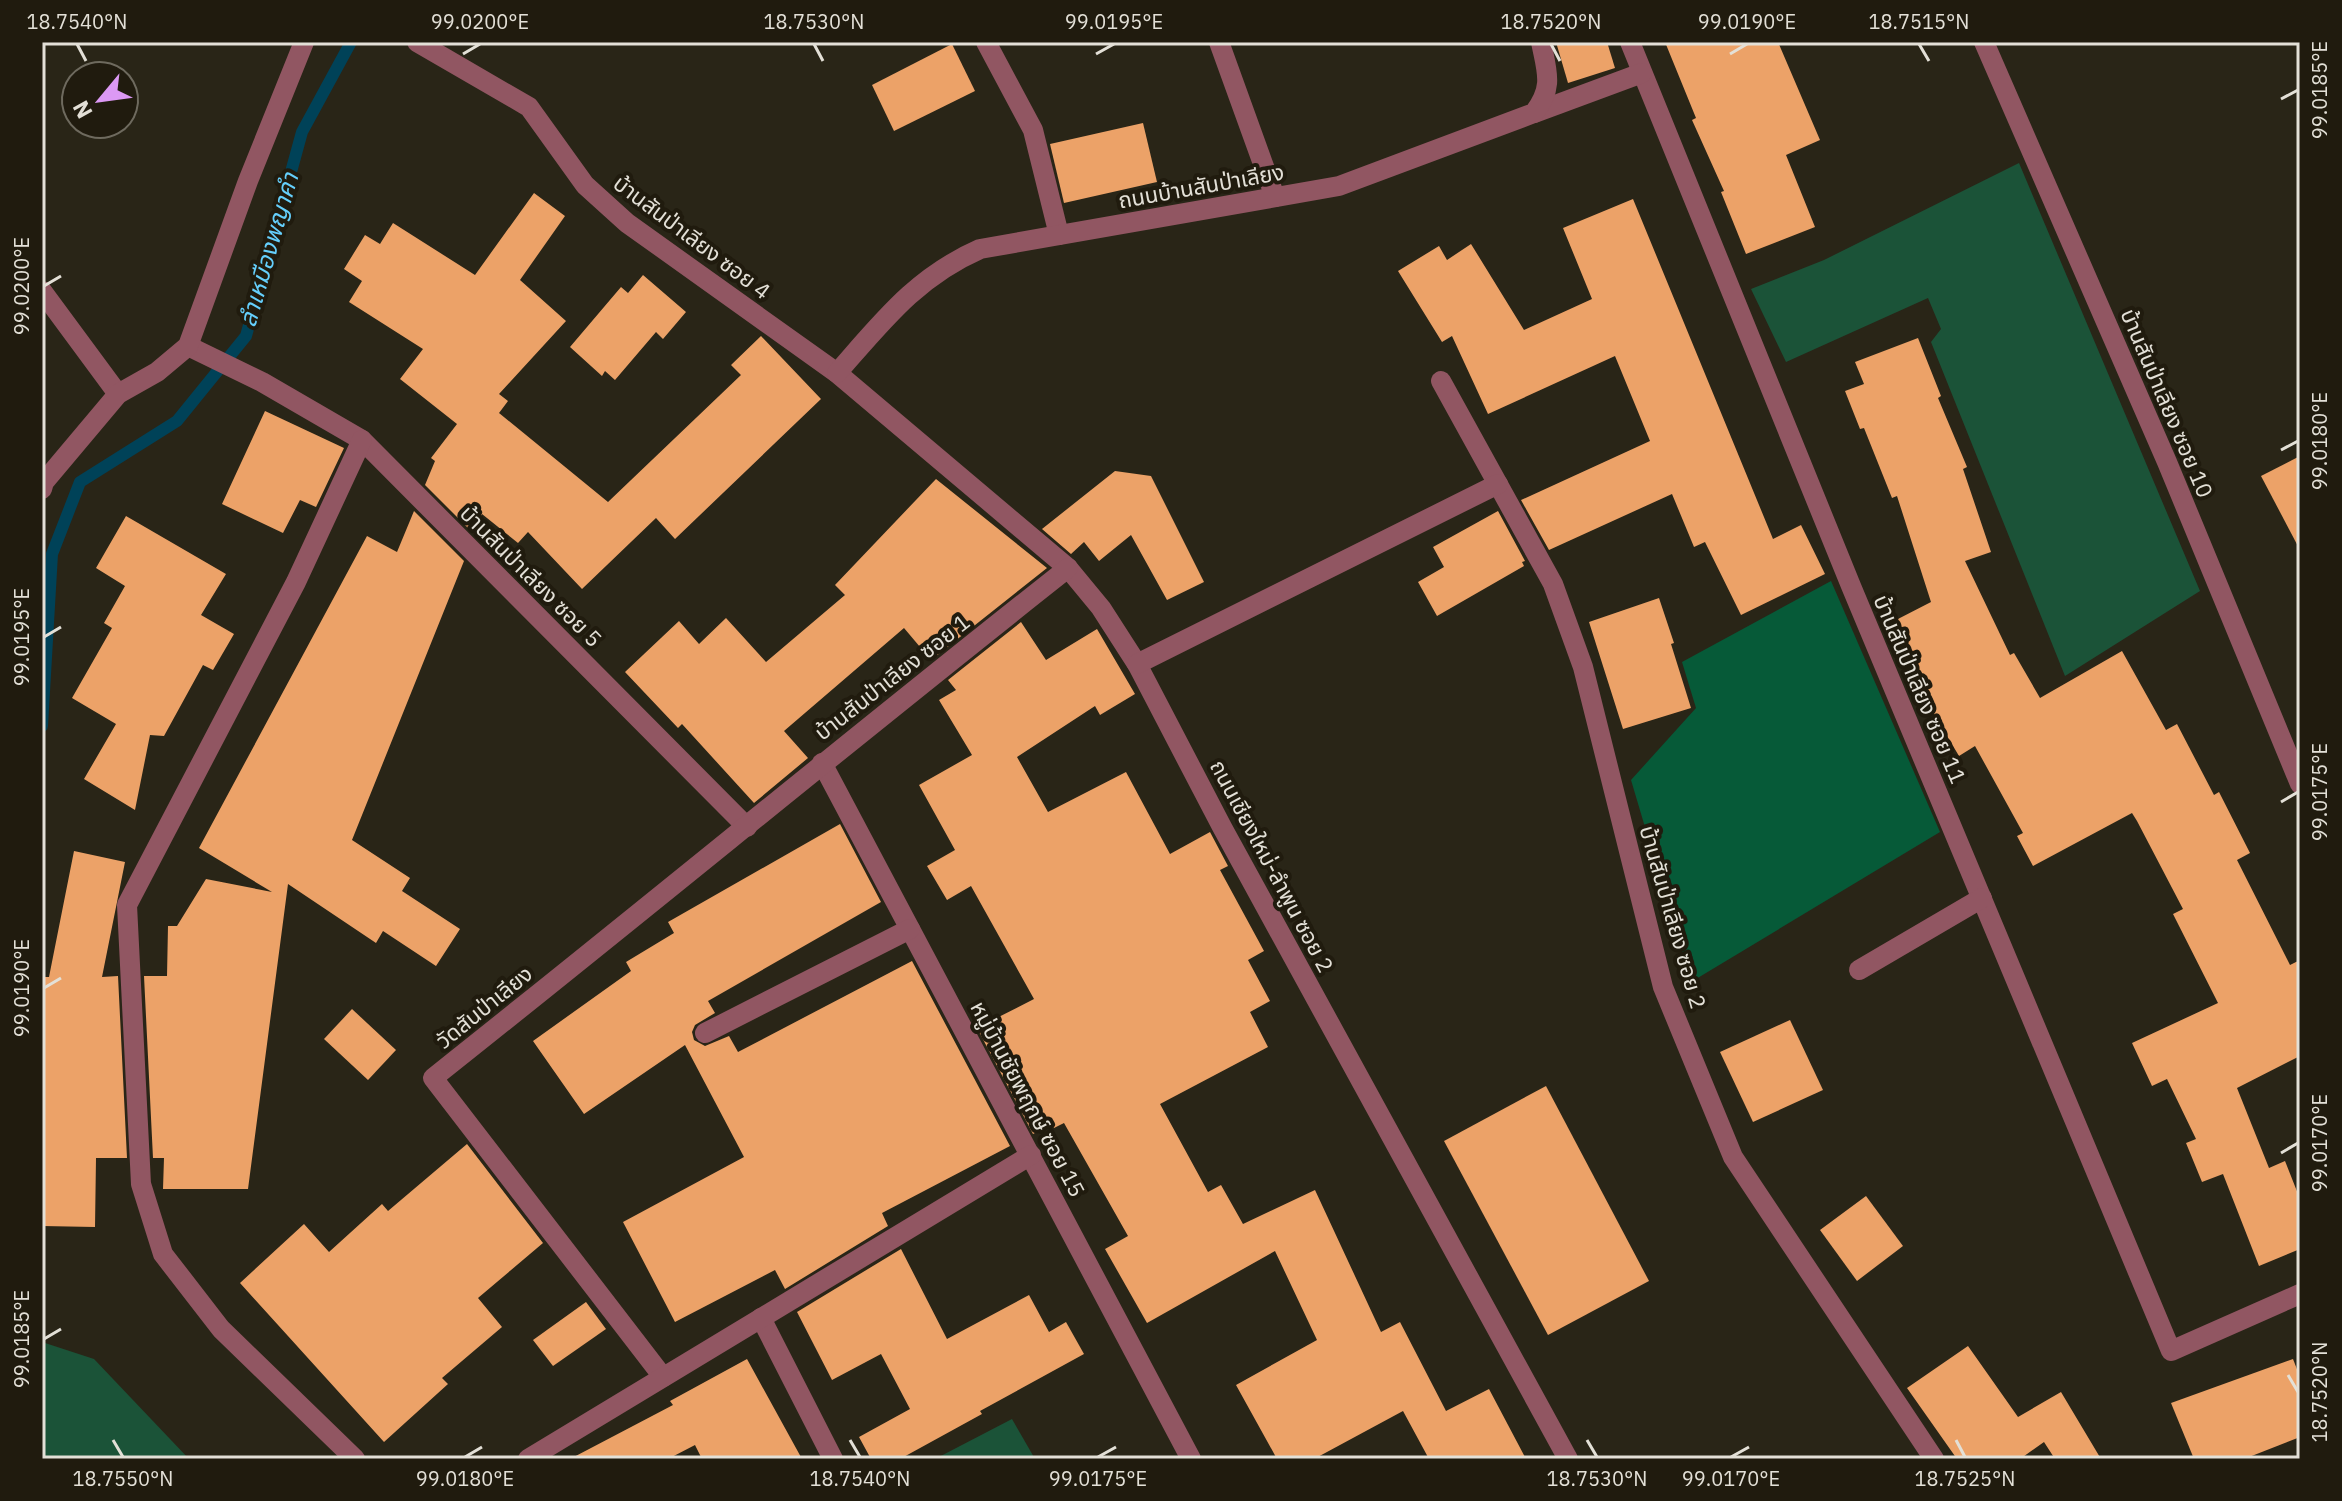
<svg xmlns="http://www.w3.org/2000/svg" width="2342" height="1501" font-family="'IBM Plex Sans','Noto Sans Thai',sans-serif">
	<style>
		.green { fill: #1b5338 }
		.forest { fill: #065a38 }
		.lines { fill: none; stroke-linecap: round; stroke-linejoin: round }
		.stream { stroke: #004258; stroke-width: 12 }
		.building { fill: #eca268 }
		.minor { stroke: #915662; stroke-width: 20 }
		.ticks { fill: none; stroke: #e3e0d7; stroke-width: 3 }
		.labels { text-anchor: middle; stroke-width: 8; stroke-linejoin: round; paint-order: stroke }
		.street-label { font-size: 22px; fill: #e3e0d7; stroke: #201b0e }
		.water-label { font-size: 24px; font-style: italic; fill: #65cffc; stroke: #201b0e }
		.neatline { fill: none; stroke: #e3e0d7; stroke-width: 3 }
		.ticks-label { font-size: 20px; text-anchor: middle; fill: #e3e0d7 }
	</style>
	<rect width="100%" height="100%" fill="#292517"/>
	<g class="green">
		<polygon points="2019,163 2200,591 2065,676 1931,342 1941,329 1928,298 1786,362 1751,289 1824,260"/>
		<polygon points="42,1342 94,1359 189,1459 42,1459"/>
		<polygon points="1012,1419 1035,1459 935,1459"/>
	</g>
	<polygon class="forest" points="1831,581 1940,832 1691,982 1631,780 1696,708 1682,662"/>
	<g class="lines">
		<polyline class="stream" points="42,726 52,554 80,482 177,421 246,336 302,132 351,42"/>
	</g>
	<g class="building">
		<polygon points="1556,42 1607,42 1615,68 1568,83"/>
		<polygon points="1665,42 1778,42 1820,140 1786,155 1815,227 1746,254 1721,192 1724,191 1692,120 1696,118"/>
		<polygon points="952,44 975,91 894,131 872,85"/>
		<polygon points="1143,123 1157,182 1064,203 1050,144"/>
		<polygon points="534,193 565,216 520,280 566,321 499,394 508,401 499,413 608,502 741,375 731,365 761,336 821,399 675,539 656,518 582,589 528,532 518,543 482,514 474,534 425,485 435,461 431,458 457,424 400,379 423,349 349,302 362,281 344,269 365,235 380,244 393,223 475,275"/>
		<polygon points="1633,199 1773,539 1801,525 1825,574 1741,615 1705,542 1694,547 1672,494 1549,550 1521,500 1650,441 1615,356 1488,414 1452,336 1442,342 1398,271 1439,246 1447,260 1471,244 1524,330 1592,299 1563,228"/>
		<polygon points="643,275 686,312 663,339 656,332 615,380 605,371 602,376 570,347 621,287 628,293"/>
		<polygon points="1918,338 1941,396 1938,398 1967,467 1963,469 1991,552 1965,561 2010,655 2014,653 2040,698 2122,651 2166,730 2177,724 2214,795 2219,792 2250,853 2237,860 2290,965 2300,960 2300,1056 2237,1088 2269,1168 2285,1161 2300,1199 2300,1249 2259,1266 2223,1174 2202,1182 2186,1143 2196,1139 2167,1079 2152,1086 2132,1043 2218,1003 2173,914 2183,909 2137,821 2132,813 2033,866 2017,836 2023,833 1975,746 1959,756 1907,669 1917,664 1896,620 1931,602 1897,496 1892,498 1864,428 1860,429 1845,391 1864,384 1855,362"/>
		<polygon points="265,411 344,448 316,507 300,500 283,533 222,504"/>
		<polygon points="2300,456 2300,550 2261,476"/>
		<polygon points="1115,471 1151,476 1204,582 1167,600 1131,535 1099,561 1084,542 1071,554 1042,529"/>
		<polygon points="936,479 1047,568 931,660 904,628 784,731 808,758 754,803 682,724 678,728 625,672 679,621 699,644 726,618 766,662 845,595 835,585"/>
		<polygon points="414,511 464,561 352,840 410,878 402,891 460,929 436,966 383,931 376,943 288,884 248,1189 163,1189 164,1158 153,1158 144,976 167,976 168,926 177,926 206,879 272,892 199,848 367,536 397,552"/>
		<polygon points="1498,511 1525,561 1522,562 1524,566 1437,616 1418,582 1444,567 1433,547"/>
		<polygon points="126,516 226,574 201,615 234,634 213,670 203,665 164,736 150,735 135,810 84,779 116,724 72,698 112,628 104,623 125,586 96,568"/>
		<polygon points="1659,598 1674,643 1671,644 1691,708 1623,729 1589,622"/>
		<polygon points="1021,622 1046,660 1097,629 1135,694 1100,715 1095,706 1017,757 1048,812 1126,772 1170,854 1210,832 1228,866 1220,870 1264,951 1248,960 1270,1001 1250,1012 1268,1047 1160,1104 1208,1192 1221,1185 1243,1224 1315,1190 1381,1332 1400,1322 1446,1411 1489,1389 1526,1459 1429,1459 1403,1411 1314,1459 1277,1459 1236,1385 1317,1340 1275,1251 1147,1323 1105,1249 1128,1236 1064,1123 1054,1128 1052,1124 1033,1134 977,1028 1034,999 971,886 947,900 927,866 955,850 919,785 972,755 939,700 956,690 948,680"/>
		<polygon points="840,824 881,902 708,1001 715,1013 695,1025 692,1032 694,1040 705,1046 729,1036 738,1052 912,961 1010,1146 882,1213 888,1226 785,1289 775,1270 675,1322 623,1222 744,1157 685,1045 584,1114 533,1041 631,971 626,962 674,933 668,922"/>
		<polygon points="74,851 125,862 102,977 118,976 127,1158 96,1158 95,1227 42,1226 42,977 49,977"/>
		<polygon points="352,1009 396,1050 368,1080 324,1039"/>
		<polygon points="1790,1020 1823,1090 1753,1122 1720,1052"/>
		<polygon points="1546,1086 1649,1281 1548,1335 1444,1141"/>
		<polygon points="467,1144 543,1243 478,1298 502,1327 442,1378 448,1384 384,1442 240,1283 304,1224 329,1252 382,1204 388,1211"/>
		<polygon points="1866,1196 1903,1246 1857,1281 1820,1230"/>
		<polygon points="901,1249 947,1339 1029,1295 1049,1332 1066,1322 1084,1354 980,1411 982,1414 900,1459 871,1459 859,1437 910,1409 881,1354 832,1380 797,1312"/>
		<polygon points="586,1302 606,1329 553,1366 533,1340"/>
		<polygon points="1968,1346 2018,1417 2061,1392 2101,1459 2055,1459 2044,1442 2020,1459 1957,1459 1907,1388"/>
		<polygon points="747,1359 802,1459 702,1459 695,1445 668,1459 570,1459 673,1405 670,1401"/>
		<polygon points="2293,1359 2300,1377 2300,1437 2244,1459 2194,1459 2171,1403"/>
	</g>
	<g class="lines">
		<g class="minor">
			<polyline points="417,42 529,107 585,185 627,223 837,373 1068,568 1101,608 1137,664 1222,827 1568,1459"/>
			<polyline points="986,42 1033,130 1059,235"/>
			<polyline points="1219,42 1275,197"/>
			<polyline points="1630,42 1851,586 2171,1351 2300,1294"/>
			<polyline points="1984,42 2167,462 2300,784"/>
			<polyline points="1534,113 1642,73"/>
			<polyline points="42,291 118,394"/>
			<polyline points="188,346 262,382 362,440 747,827"/>
			<path d="M837,373C882,322 916,277 980,249L1339,186L1534,113C1554,87 1547,72 1541,42"/>
			<polyline points="1441,381 1553,584 1583,667 1663,987 1733,1157 1934,1459"/>
			<polyline points="42,489 44,482 118,394 157,372 188,346 248,181 304,42"/>
			<polyline points="1137,664 1498,484"/>
			<polyline points="822,763 1191,1459"/>
			<polyline points="1859,970 1982,898"/>
			<polyline points="705,1033 910,929"/>
			<polyline points="761,1318 833,1459"/>
			<path d="M663,1377L433,1078C646,909 855,736 1068,568"/>
			<polyline points="355,1459 221,1329 163,1254 141,1184 127,905 296,582 362,440"/>
			<polyline points="528,1459 1031,1155"/>
		</g>
	</g>
	<path class="ticks" d="M77,44L86,61M814,44L823,61M1551,44L1560,61M1919,44L1929,61M463,54L480,44M1096,54L1114,44M1730,54L1747,44M2281,99L2298,90M44,286L61,276M2281,450L2298,441M44,637L61,627M2281,802L2298,792M44,988L61,978M2281,1153L2298,1143M44,1339L61,1329M2288,1375L2298,1392M113,1440L123,1457M850,1440L860,1457M1587,1440L1597,1457M1956,1440L1965,1457M465,1457L482,1447M1098,1457L1116,1447M1731,1457L1749,1447"/>
	<g class="labels">
		<g class="street-label">
			<text transform="translate(1201 186) rotate(-10)" y="8">ถนนบ้านสันป่าเลียง</text>
			<text transform="translate(692 237) rotate(37)" y="8">บ้านสันป่าเลียง ซอย 4</text>
			<text transform="translate(2167 403) rotate(67)" y="8">บ้านสันป่าเลียง ซอย 10</text>
			<text transform="translate(531 576) rotate(45)" y="8">บ้านสันป่าเลียง ซอย 5</text>
			<text transform="translate(892 677) rotate(-38)" y="8">บ้านสันป่าเลียง ซอย 1</text>
			<text transform="translate(1920 689) rotate(67)" y="8">บ้านสันป่าเลียง ซอย 11</text>
			<text transform="translate(1272 866) rotate(62)" y="8">ถนนเชียงใหม่-ลำพูน ซอย 2</text>
			<text transform="translate(1673 917) rotate(74)" y="8">บ้านสันป่าเลียง ซอย 2</text>
			<text transform="translate(484 1007) rotate(-39)" y="8">วัดสันป่าเลียง</text>
			<text transform="translate(1028 1099) rotate(62)" y="8">หมู่บ้านชัยพฤกษ์ ซอย 15</text>
		</g>
		<g class="water-label">
			<text transform="translate(269 250) rotate(-74)" y="8">ลำเหมืองพญาคำ</text>
		</g>
	</g>
	<rect width="2342" height="1501" fill="none" stroke="#201b0e" stroke-width="88"/>
	<g transform="translate(100 100) rotate(241)"><circle r="38" fill="#201b0e" stroke="#6e6a5e" stroke-width="2"/>
	<path d="M0-6L14 30L0 20L-14 30Z" fill="#dc99f4"/>
	<text y="-12" font-size="22" font-weight="bold" text-anchor="middle" fill="#e3e0d7">N</text>
	</g>
	<rect x="44" y="44" width="2254" height="1413" class="neatline"/>
	<g class="ticks-label">
		<text x="77" y="29">18.7540°N</text>
		<text x="480" y="29">99.0200°E</text>
		<text x="814" y="29">18.7530°N</text>
		<text x="1114" y="29">99.0195°E</text>
		<text x="1551" y="29">18.7520°N</text>
		<text x="1747" y="29">99.0190°E</text>
		<text x="1919" y="29">18.7515°N</text>
		<text transform="translate(2320 90) rotate(-90)" y="7">99.0185°E</text>
		<text transform="translate(22 286) rotate(-90)" y="7">99.0200°E</text>
		<text transform="translate(2320 441) rotate(-90)" y="7">99.0180°E</text>
		<text transform="translate(22 637) rotate(-90)" y="7">99.0195°E</text>
		<text transform="translate(2320 792) rotate(-90)" y="7">99.0175°E</text>
		<text transform="translate(22 988) rotate(-90)" y="7">99.0190°E</text>
		<text transform="translate(2320 1143) rotate(-90)" y="7">99.0170°E</text>
		<text transform="translate(22 1339) rotate(-90)" y="7">99.0185°E</text>
		<text transform="translate(2320 1392) rotate(-90)" y="7">18.7520°N</text>
		<text x="123" y="1486">18.7550°N</text>
		<text x="465" y="1486">99.0180°E</text>
		<text x="860" y="1486">18.7540°N</text>
		<text x="1098" y="1486">99.0175°E</text>
		<text x="1597" y="1486">18.7530°N</text>
		<text x="1731" y="1486">99.0170°E</text>
		<text x="1965" y="1486">18.7525°N</text>
	</g>
</svg>
